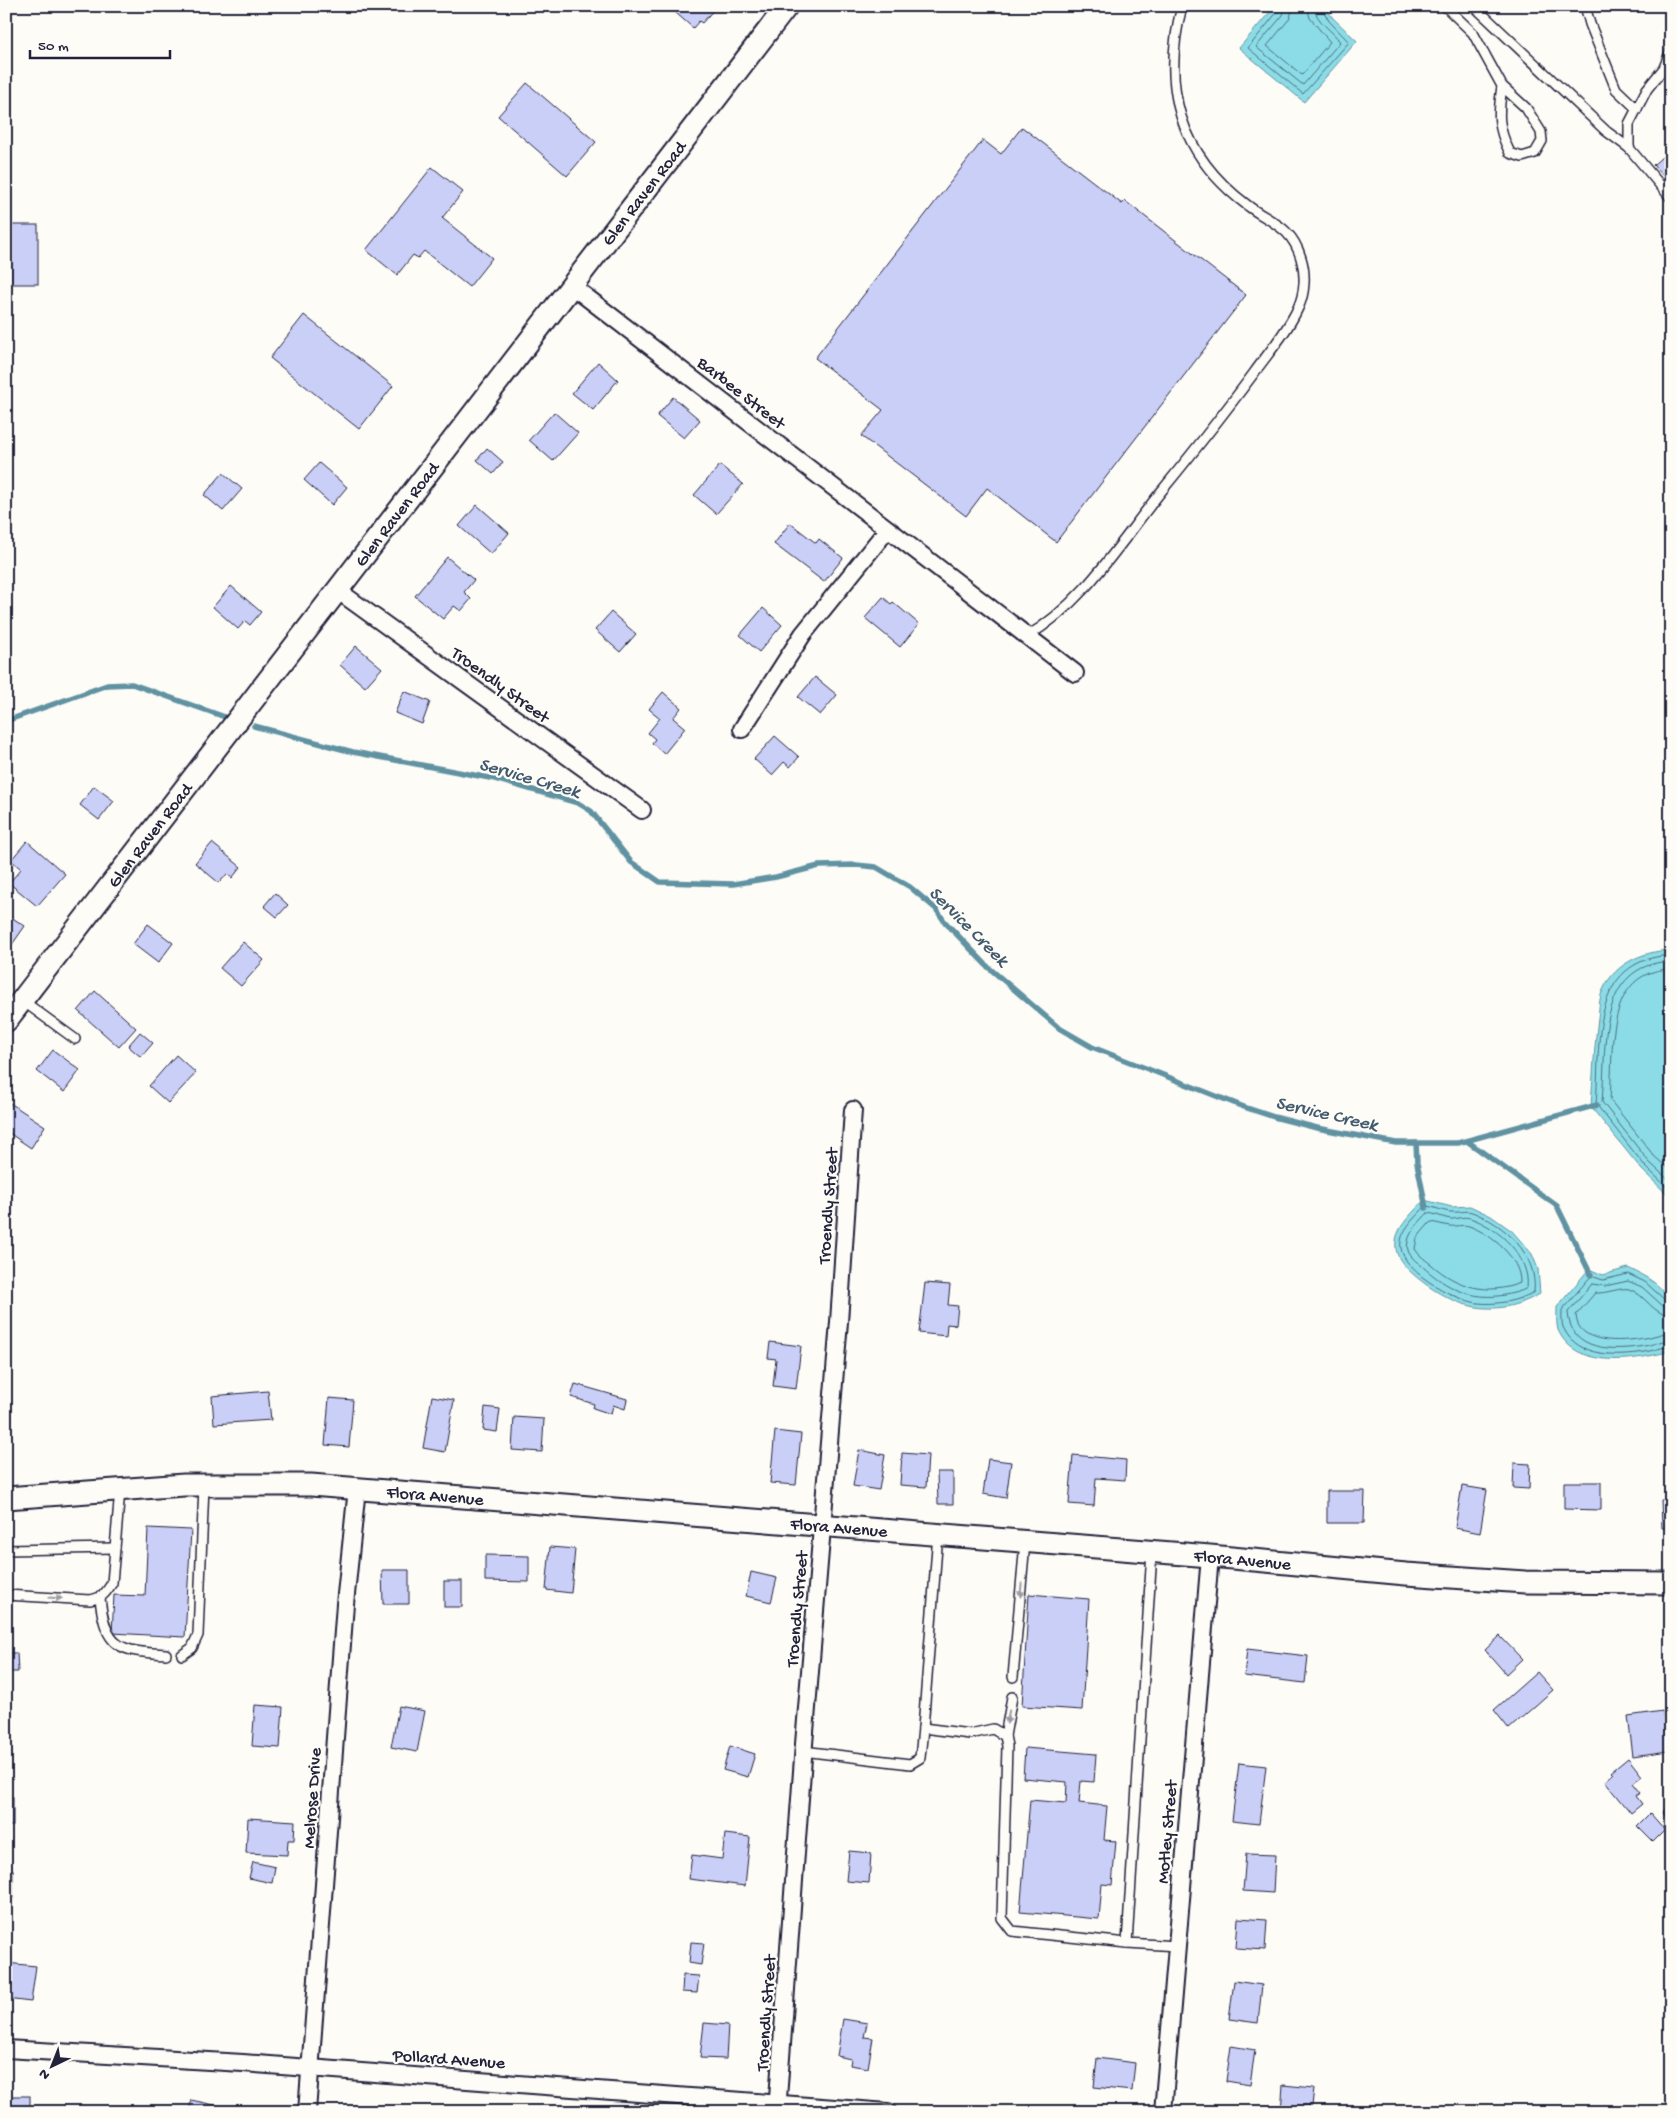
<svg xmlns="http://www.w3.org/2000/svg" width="1677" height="2118" font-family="'Gochi Hand',sans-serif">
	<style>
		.water { fill: #8bdce6; stroke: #6192a2 }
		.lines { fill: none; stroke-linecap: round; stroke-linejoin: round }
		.shore { stroke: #4c6c7f; stroke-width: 1 }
		.stream { stroke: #6192a2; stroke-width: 5.5 }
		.building { fill: #cacff8; stroke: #22223b }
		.service-casing { stroke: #22223b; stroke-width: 12 }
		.minor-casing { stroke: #22223b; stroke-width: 20 }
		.tertiary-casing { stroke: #22223b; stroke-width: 25 }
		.service { stroke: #fdfcf7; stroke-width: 9 }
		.minor { stroke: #fdfcf7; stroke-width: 16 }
		.tertiary { stroke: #fdfcf7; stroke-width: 21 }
		.oneway { fill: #9a9aa2 }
		.labels { text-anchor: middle; stroke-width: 4.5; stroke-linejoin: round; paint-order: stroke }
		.street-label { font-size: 18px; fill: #22223b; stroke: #fdfcf7 }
		.water-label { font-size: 19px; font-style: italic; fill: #425a6e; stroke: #fdfcf7 }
	</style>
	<rect width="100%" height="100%" fill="#fdfcf7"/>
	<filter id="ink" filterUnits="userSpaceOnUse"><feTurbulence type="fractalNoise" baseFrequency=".02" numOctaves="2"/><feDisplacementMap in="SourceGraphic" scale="10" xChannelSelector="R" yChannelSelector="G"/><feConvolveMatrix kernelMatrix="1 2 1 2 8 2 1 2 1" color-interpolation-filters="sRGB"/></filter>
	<g filter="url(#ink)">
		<g class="water">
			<polygon points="1275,6 1324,6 1333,18 1357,41 1304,102 1239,48"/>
			<path d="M1671,950V1198L1642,1170L1591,1107C1593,1077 1594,1048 1598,1018C1599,1011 1599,1002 1601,995C1611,965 1642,951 1671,950Z"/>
			<path d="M1424,1200L1452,1207L1470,1206L1491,1216L1512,1231L1532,1254L1538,1269L1540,1294C1493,1320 1453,1308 1414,1275C1403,1265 1394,1256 1396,1240C1398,1225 1415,1211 1424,1200Z"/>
			<path d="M1628,1268C1677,1291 1671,1301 1671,1351C1637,1360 1576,1371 1558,1330C1556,1324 1557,1314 1557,1307L1589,1269L1603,1275Z"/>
		</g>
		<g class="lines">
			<g class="shore">
				<polyline points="1279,6 1278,11 1248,48 1303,94 1349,42 1329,21 1321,6"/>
				<path d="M1285,6L1283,15L1256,47L1303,85L1340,42C1333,30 1315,22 1314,6"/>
				<polyline points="1293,6 1290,18 1267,46 1302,75 1330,42 1310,18 1307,6"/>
				<path d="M1671,955C1588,960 1601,1043 1596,1104L1645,1166L1671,1191"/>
				<path d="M1671,961C1595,965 1607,1047 1602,1102L1649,1162L1671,1182"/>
				<path d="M1671,969C1603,971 1614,1051 1610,1100L1654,1156L1671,1171"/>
				<path d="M1426,1206C1435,1207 1444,1212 1452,1212C1459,1213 1466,1210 1472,1212C1504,1224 1538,1254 1534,1292C1519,1301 1496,1305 1478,1303C1454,1300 1395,1269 1401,1240C1404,1227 1417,1215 1426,1206Z"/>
				<path d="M1428,1213C1436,1214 1443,1218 1451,1219C1457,1219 1464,1216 1470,1218C1498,1227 1531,1257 1527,1288C1521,1292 1513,1293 1505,1295C1472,1301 1446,1288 1422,1266C1413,1259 1405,1253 1408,1241C1410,1231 1421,1220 1428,1213Z"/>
				<path d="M1431,1222C1437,1223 1443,1225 1450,1226C1456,1227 1463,1224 1469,1226C1491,1234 1521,1258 1520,1283C1488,1296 1457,1287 1432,1265C1426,1260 1419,1256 1415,1249L1417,1238Z"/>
				<path d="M1671,1302L1666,1301L1645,1282L1628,1274L1603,1280L1591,1276L1562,1310C1562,1316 1561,1324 1564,1329C1578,1358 1617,1356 1644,1352C1653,1351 1662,1347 1671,1346"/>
				<path d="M1671,1308L1663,1306L1642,1287L1628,1281L1605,1286L1592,1284L1568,1312C1570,1352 1614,1351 1644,1346C1653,1345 1662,1340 1671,1340"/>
				<path d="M1671,1316C1653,1315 1646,1295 1629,1289C1622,1287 1605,1294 1595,1293L1576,1315C1577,1345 1622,1342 1644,1338C1653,1337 1662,1333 1671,1332"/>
			</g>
			<g class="stream">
				<polyline points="6,721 107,685 132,684 225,717"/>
				<polyline points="254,726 353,752 495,779 578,803 591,811 631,862 660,882 733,884 776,877 819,866 856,865 876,867 910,887 936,909 945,922 988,967 1059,1028 1092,1047 1244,1107 1274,1117 1317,1128 1396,1143 1458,1143 1597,1105"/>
				<polyline points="1467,1141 1557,1206 1591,1275"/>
				<polyline points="1416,1143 1417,1163 1426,1208"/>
			</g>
		</g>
		<g class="building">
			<polygon points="668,6 717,6 702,23 699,21 693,28"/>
			<polygon points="527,83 596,142 567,176 498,116"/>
			<polygon points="1022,127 1122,204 1125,201 1246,295 1056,542 987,488 966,516 861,436 883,410 815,358 983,140 1001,154"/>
			<polygon points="1671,149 1671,184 1653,165"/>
			<polygon points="432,167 463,192 442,218 492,258 469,287 424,251 418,258 413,255 397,275 366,250"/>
			<rect x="11" y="225" width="27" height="59"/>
			<polygon points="304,315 393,386 359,429 270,358"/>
			<polygon points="598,362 618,380 593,410 572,393"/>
			<polygon points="673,397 700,420 684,438 657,416"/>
			<polygon points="554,412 578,433 553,461 529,440"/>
			<polygon points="487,448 503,462 493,474 477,460"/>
			<polygon points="319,463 347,487 332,505 304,480"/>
			<polygon points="720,465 743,484 716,514 694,495"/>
			<polygon points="223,473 242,489 223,511 204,495"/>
			<polygon points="477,505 509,533 491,554 459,526"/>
			<polygon points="790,523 816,543 819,539 843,558 824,582 774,544"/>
			<polygon points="447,557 474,580 464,592 471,599 461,611 454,606 443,619 415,596"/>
			<polygon points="231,586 261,612 250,625 245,621 238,629 213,607"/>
			<polygon points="883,597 891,604 893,602 919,624 900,647 865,618"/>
			<polygon points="763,608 782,625 759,652 740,635"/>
			<polygon points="611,612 636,634 620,652 595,630"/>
			<polygon points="356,646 382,668 365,687 340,665"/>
			<polygon points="815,677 837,695 820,715 798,697"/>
			<polygon points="404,691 430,702 422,724 395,713"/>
			<polygon points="663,692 681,708 673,718 685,728 664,754 652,743 655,739 648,733 660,718 649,709"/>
			<polygon points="775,736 799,757 790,767 784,762 772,775 754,759"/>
			<polygon points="94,786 114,801 99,820 80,805"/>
			<polygon points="27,841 65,874 37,906 9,883 21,869 11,860"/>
			<polygon points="212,843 241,867 232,878 227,874 219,883 195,863"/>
			<polygon points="275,893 288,905 277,917 264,906"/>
			<polygon points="6,914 25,926 11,946 6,943"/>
			<polygon points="148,924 173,943 158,963 133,944"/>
			<polygon points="243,942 264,960 241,986 220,968"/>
			<polygon points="95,991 136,1028 119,1047 78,1011"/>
			<polygon points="140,1032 153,1043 141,1057 128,1046"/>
			<polygon points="53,1050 80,1070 64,1092 37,1071"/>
			<polygon points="176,1055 196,1073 168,1103 149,1086"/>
			<polygon points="10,1103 45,1126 31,1148 6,1131 6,1110"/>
			<polygon points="925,1283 950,1285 948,1305 958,1306 956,1325 947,1324 946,1336 919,1333"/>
			<polygon points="770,1342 801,1346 796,1389 773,1386 776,1359 768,1358"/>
			<polygon points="575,1384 627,1399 625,1409 613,1405 611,1414 593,1408 594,1404 571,1397"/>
			<polygon points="268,1391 271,1420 214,1424 212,1396"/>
			<polygon points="432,1396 454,1400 445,1452 423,1448"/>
			<polygon points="329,1398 353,1400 349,1447 325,1445"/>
			<polygon points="485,1407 500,1409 497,1432 483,1430"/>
			<polygon points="514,1417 544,1419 542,1452 512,1450"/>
			<polygon points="775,1431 801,1434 796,1485 770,1483"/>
			<polygon points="859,1450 885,1455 879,1490 853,1486"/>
			<polygon points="902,1453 928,1455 926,1487 900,1485"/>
			<polygon points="1073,1455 1126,1460 1125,1480 1096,1478 1094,1506 1069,1504"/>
			<polygon points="988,1459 1011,1462 1006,1498 983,1494"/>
			<polygon points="1514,1463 1530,1464 1529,1489 1513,1488"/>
			<polygon points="937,1472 953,1472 953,1504 938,1504"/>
			<polygon points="1564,1482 1601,1482 1601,1510 1564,1509"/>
			<polygon points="1462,1486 1487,1490 1480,1533 1455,1528"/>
			<polygon points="1327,1491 1365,1491 1364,1523 1327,1523"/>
			<polygon points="1671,1499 1671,1528 1662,1528 1661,1500"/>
			<polygon points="148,1528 191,1530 185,1637 112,1633 114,1595 145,1596"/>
			<polygon points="550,1547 575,1549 571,1593 546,1590"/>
			<polygon points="485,1555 529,1556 529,1582 485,1581"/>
			<polygon points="382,1570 409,1570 409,1604 383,1604"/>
			<polygon points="751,1572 777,1578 771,1602 746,1596"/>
			<rect x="444" y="1581" width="18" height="26"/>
			<polygon points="1029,1594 1089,1599 1082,1710 1022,1706"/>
			<polygon points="1500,1636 1522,1659 1506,1674 1485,1650"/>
			<polygon points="1247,1649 1308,1656 1305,1683 1244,1676"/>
			<polygon points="6,1653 17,1653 18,1672 6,1672"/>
			<polygon points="1537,1672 1553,1690 1509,1729 1494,1710"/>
			<polygon points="255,1705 283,1707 280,1748 252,1746"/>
			<polygon points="399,1706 425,1711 417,1752 391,1747"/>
			<polygon points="1663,1711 1664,1725 1671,1725 1671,1746 1667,1746 1668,1751 1633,1756 1628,1716"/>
			<polygon points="730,1746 755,1754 748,1777 723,1770"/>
			<polygon points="1025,1748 1096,1754 1094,1782 1081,1781 1079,1803 1107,1806 1104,1840 1116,1841 1112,1885 1102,1884 1099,1919 1020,1912 1030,1800 1066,1803 1067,1782 1023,1778"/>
			<polygon points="1628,1758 1642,1776 1633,1783 1641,1793 1636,1796 1642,1804 1631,1813 1605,1781 1613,1774 1611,1772"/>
			<polygon points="1239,1763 1266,1766 1259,1824 1232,1821"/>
			<rect x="6" y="1797" width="7" height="29"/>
			<polygon points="1650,1813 1665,1830 1653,1842 1637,1826"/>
			<polygon points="248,1818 295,1821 294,1840 288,1840 287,1855 246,1853"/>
			<polygon points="725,1834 750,1837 745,1886 689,1879 692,1855 722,1859"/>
			<polygon points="849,1851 871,1853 869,1883 846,1881"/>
			<polygon points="1246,1854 1275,1855 1273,1893 1243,1891"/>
			<polygon points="253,1862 275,1867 272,1883 249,1878"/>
			<rect x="6" y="1870" width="7" height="28"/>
			<polygon points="1238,1918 1267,1920 1265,1950 1236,1948"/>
			<polygon points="691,1942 704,1943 701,1965 689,1963"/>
			<polygon points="6,1963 36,1966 31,2002 6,1999"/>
			<polygon points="683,1975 699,1976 697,1993 682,1992"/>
			<polygon points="1234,1981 1262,1985 1258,2023 1229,2019"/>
			<polygon points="843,2019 867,2023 864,2037 873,2038 868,2068 850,2065 851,2059 837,2056"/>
			<polygon points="704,2023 728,2025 726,2059 700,2058"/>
			<polygon points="1231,2046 1255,2050 1250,2085 1226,2081"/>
			<polygon points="1097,2058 1135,2063 1132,2091 1094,2087"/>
			<polygon points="1283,2085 1314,2088 1312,2106 1304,2105 1303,2112 1281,2112"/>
			<rect x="6" y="2096" width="24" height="16"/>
			<polygon points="191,2100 238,2110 238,2112 189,2112"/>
		</g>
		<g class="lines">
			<g class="service-casing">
				<g id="service">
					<path d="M1445,6L1473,33L1502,86L1526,108L1541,132L1542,141L1535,153L1522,157L1510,153C1497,127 1498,114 1502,86"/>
					<polyline points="1474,6 1606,131 1629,148 1671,198"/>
					<polyline points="1585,6 1590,24 1616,89 1637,109"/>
					<polyline points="1629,148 1629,124 1647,89 1664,68 1671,50"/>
					<path d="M1026,637C1085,603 1122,539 1164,488C1195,450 1225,412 1254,373C1269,352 1287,332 1298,308C1305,293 1306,274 1301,258C1291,225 1270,223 1247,205C1179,154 1161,87 1182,6"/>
					<polyline points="23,1001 75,1039"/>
					<polyline points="6,1550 115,1548"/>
					<polyline points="1152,1552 1127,1943 1177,1946"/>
					<path d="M6,1595L90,1600C102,1598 106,1593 112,1583L120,1490"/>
					<path d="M100,1599C106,1649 119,1651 166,1654"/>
					<polyline points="182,1655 192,1648 198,1635 204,1485"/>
					<polyline points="1013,1677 1025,1542"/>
					<polyline points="923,1728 938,1534"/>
					<polyline points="1005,1736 1012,1697"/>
					<polyline points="803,1751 910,1764 920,1758 923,1728 970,1734 993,1729 1005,1736 1007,1746 1002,1918 1012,1931 1127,1943"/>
					<polyline points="1669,1812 1671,1811"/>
				</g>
			</g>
			<g class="minor-casing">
				<g id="minor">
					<polyline points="572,286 1075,673"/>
					<polyline points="337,590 642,810"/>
					<polyline points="742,729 803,634 887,530"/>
					<polyline points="6,2049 243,2063 888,2112"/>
					<polyline points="307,2112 345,1604 357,1488"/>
					<polyline points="777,2112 804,1744 839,1322 853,1110"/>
					<polyline points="1163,2112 1210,1556"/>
				</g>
			</g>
			<g class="tertiary-casing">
				<g id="tertiary">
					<path id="s1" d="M6,1021L787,6"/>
					<path id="s2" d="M6,1498L184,1485H311L1210,1556L1406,1574L1525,1582L1671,1583"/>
				</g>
			</g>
			<use href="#service" class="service"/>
			<use href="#minor" class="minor"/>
			<use href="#tertiary" class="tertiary"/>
		</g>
		<defs><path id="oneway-solid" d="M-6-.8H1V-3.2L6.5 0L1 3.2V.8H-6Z" transform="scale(1.25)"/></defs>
		<g class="oneway">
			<use href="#oneway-solid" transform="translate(1021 1590) rotate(95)"/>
			<use href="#oneway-solid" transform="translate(55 1598) rotate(3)"/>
			<use href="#oneway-solid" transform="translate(1008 1717) rotate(100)"/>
		</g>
	</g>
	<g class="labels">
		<g class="street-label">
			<text dy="6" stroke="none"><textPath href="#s1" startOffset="1045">Glen Raven Road</textPath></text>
			<text transform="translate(742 392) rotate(38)" y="6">Barbee Street</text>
			<text dy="6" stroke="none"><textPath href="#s1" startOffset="640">Glen Raven Road</textPath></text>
			<text transform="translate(501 684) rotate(36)" y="6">Troendly Street</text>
			<text dy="6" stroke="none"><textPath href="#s1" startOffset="235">Glen Raven Road</textPath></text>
			<text transform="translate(827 1206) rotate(-86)" y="6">Troendly Street</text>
			<text dy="6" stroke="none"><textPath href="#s2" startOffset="430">Flora Avenue</textPath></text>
			<text dy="6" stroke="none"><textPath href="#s2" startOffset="835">Flora Avenue</textPath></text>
			<text dy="6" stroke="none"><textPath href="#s2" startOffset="1240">Flora Avenue</textPath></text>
			<text transform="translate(796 1609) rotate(-85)" y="6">Troendly Street</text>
			<text transform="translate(311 1798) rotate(-86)" y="6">Melrose Drive</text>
			<text transform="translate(1166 1832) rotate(-85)" y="6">Motley Street</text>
			<text transform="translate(765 2013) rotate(-86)" y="6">Troendly Street</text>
			<text transform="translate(449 2058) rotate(4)" y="6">Pollard Avenue</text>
		</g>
		<g class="water-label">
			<text transform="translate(530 776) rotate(16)" y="7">Service Creek</text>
			<text transform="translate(970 925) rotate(45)" y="7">Service Creek</text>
			<text transform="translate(1327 1112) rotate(13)" y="7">Service Creek</text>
		</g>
	</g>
	<rect width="1677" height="2118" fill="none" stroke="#fdfcf7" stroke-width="25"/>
	<rect x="12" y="12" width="1652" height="2093" fill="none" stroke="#22223b" stroke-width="2" filter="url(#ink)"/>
	<g transform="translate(52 2066) rotate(223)" stroke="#fdfcf7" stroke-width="4" paint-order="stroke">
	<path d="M0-4L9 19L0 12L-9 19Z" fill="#22223b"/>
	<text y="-8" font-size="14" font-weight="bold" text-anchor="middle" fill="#22223b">N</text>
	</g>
	<path d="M30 50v8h140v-8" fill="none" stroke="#22223b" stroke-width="2.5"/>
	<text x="38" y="50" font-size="15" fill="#22223b" stroke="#fdfcf7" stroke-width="4" paint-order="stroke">50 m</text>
</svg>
